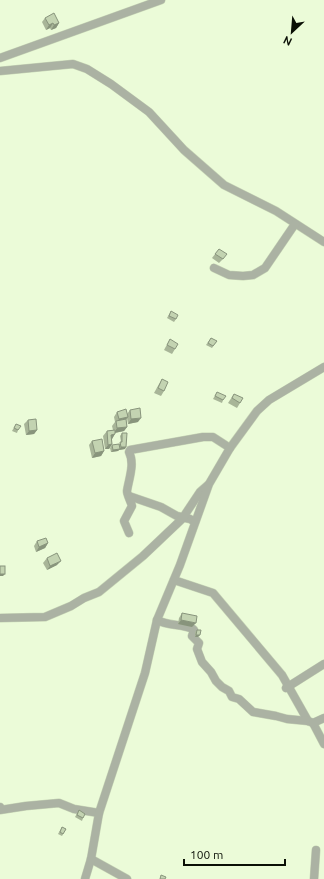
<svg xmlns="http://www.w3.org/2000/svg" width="324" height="879" font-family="Ubuntu,sans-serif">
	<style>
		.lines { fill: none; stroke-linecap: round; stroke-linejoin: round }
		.minor-casing { stroke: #c7d5b6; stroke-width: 9 }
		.minor { stroke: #abb2a3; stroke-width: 8 }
		.wall { fill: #a8b598 }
		.shaded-wall { fill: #88947c }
		.building { fill: #c3d3b1; stroke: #88947c }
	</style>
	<rect width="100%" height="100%" fill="#ebfbd8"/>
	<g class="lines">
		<g class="minor-casing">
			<g id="minor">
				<polyline points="0,58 161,0"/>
				<polyline points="0,71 73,64 87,69 111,84 149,112 184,150 224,185 276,211 324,242"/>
				<polyline points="214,268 229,275 243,276 253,275 265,268 295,224"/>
				<polyline points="129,496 161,507 177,516 190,519 195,522"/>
				<path d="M129,533L124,521L132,506C131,502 127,495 127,491C129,478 135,464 129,452L130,450L203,437H213L230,448"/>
				<polyline points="174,580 213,593 282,675 308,721"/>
				<polyline points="0,618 45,617 71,606 84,598 99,592 143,556 182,519 200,492 208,485"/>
				<path d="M157,620C168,626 182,624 193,629L194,630L192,636L199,643L197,649L202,662L211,672L216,681L222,687L229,691L232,697L239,699L253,712L276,716L287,719L308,721L313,723L324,744"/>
				<polyline points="286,688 324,664"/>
				<polyline points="313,723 324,718"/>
				<polyline points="0,807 0,810 26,806 59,803 74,809 99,813"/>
				<polyline points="91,859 127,879"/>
				<polyline points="85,879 91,859 99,813 145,673 157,620 180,565 209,484 230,448 257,411 269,400 324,367"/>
				<polyline points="314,879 316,850"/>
			</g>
		</g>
		<use href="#minor" class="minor"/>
	</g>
	<g class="wall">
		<polygon points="45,18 59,23 56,28 51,30 50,28 46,30 42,22"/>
		<polygon points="219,249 223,259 219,263 212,258"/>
		<polygon points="171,311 176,319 174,322 167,318"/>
		<polygon points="211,338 217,341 212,348 206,345"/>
		<polygon points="170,339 175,349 172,354 164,350"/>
		<polygon points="162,379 164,391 161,396 154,393 159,384"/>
		<polygon points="217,392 223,400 222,403 213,399"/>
		<polygon points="234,394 240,403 237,408 228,403"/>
		<polygon points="130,410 138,422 128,424 127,418 126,419 127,427 124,431 115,433 112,439 112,444 109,449 105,449 103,436 107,431 113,430 112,426 115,422 114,417 117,412 127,414"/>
		<polygon points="28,420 37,430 34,434 26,435 24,424"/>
		<polygon points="16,424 18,430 17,433 12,431"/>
		<polygon points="122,433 125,449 119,450 118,451 111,452 110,448 112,445 119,444 121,442 120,436"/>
		<polygon points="92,441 104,451 101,456 92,458 89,445"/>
		<polygon points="37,541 48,543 45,548 36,552 34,546"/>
		<polygon points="47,558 57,565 47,570 43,563"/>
		<polygon points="182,613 192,627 178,624 179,618"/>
		<polygon points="197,630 198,637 195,637 195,632"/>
		<polygon points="79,810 83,818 82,821 75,817"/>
		<polygon points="62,827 66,829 62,836 58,834"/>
	</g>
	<g class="shaded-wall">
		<polygon points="53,23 50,28 46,30 49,25"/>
		<polygon points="59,23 56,28 51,30 54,25"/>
		<polygon points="128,417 125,421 116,424 119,419"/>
		<polygon points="141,418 138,422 128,424 131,419"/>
		<polygon points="127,427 124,431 114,433 117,428"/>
		<polygon points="37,430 34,434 26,435 29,431"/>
		<polygon points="115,434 112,439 108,439 111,435"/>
		<polygon points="112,444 109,449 105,449 108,445"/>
		<polygon points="121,447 126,447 125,449 119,450"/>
		<polygon points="120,449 118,451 111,452 113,450"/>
		<polygon points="104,451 101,456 92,458 95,453"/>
		<polygon points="48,543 45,548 36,552 39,547"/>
		<polygon points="61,561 57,565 47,570 50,566"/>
		<polygon points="0,574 5,574 3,576 0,576"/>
		<polygon points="181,620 196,623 192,627 178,624"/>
		<polygon points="196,635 200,635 198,637 195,637"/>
	</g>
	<g class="building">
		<polygon points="54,13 59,23 54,25 53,23 49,25 45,18"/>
		<polygon points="219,249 227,254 223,259 215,254"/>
		<polygon points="171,311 178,315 176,319 169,316"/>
		<polygon points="211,338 217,341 213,346 208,343"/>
		<polygon points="170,339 178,344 175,349 167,345"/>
		<polygon points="162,379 168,382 164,391 158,388"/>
		<polygon points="217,392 226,396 223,400 215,396"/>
		<polygon points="234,394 243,398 240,403 232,398"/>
		<polygon points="140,408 141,418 131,419 130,410"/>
		<polygon points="126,409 128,417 119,419 117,412"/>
		<polygon points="36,419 37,430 29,431 28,420"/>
		<polygon points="126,419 127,427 117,428 116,421"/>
		<polygon points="16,424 21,426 18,430 14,428"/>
		<polygon points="115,430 115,434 111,435 112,444 108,445 107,431"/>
		<polygon points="122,433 127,433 126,447 121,447 120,442 122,442"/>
		<polygon points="102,439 104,451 95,453 92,441"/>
		<polygon points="119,444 120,449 113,450 112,445"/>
		<polygon points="46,538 48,543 39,547 37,541"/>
		<polygon points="57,553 61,561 50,566 47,558"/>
		<rect x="0" y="566" width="5" height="8"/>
		<polygon points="182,613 197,616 196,623 181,620"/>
		<polygon points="197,630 201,630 200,635 196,635"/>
		<polygon points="79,810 85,814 83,818 77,815"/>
		<polygon points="62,827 66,829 63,834 60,832"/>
		<polygon points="161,875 166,877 165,879 160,879"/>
	</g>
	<g transform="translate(292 32) rotate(206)" stroke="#ebfbd8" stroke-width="3" paint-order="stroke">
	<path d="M0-3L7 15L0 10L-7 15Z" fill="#0a0f05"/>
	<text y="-6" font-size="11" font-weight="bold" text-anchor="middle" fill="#0a0f05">N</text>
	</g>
	<path d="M184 859v6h101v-6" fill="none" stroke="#0a0f05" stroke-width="2"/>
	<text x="190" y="859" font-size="12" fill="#0a0f05" stroke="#ebfbd8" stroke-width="3" paint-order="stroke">100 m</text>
</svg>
